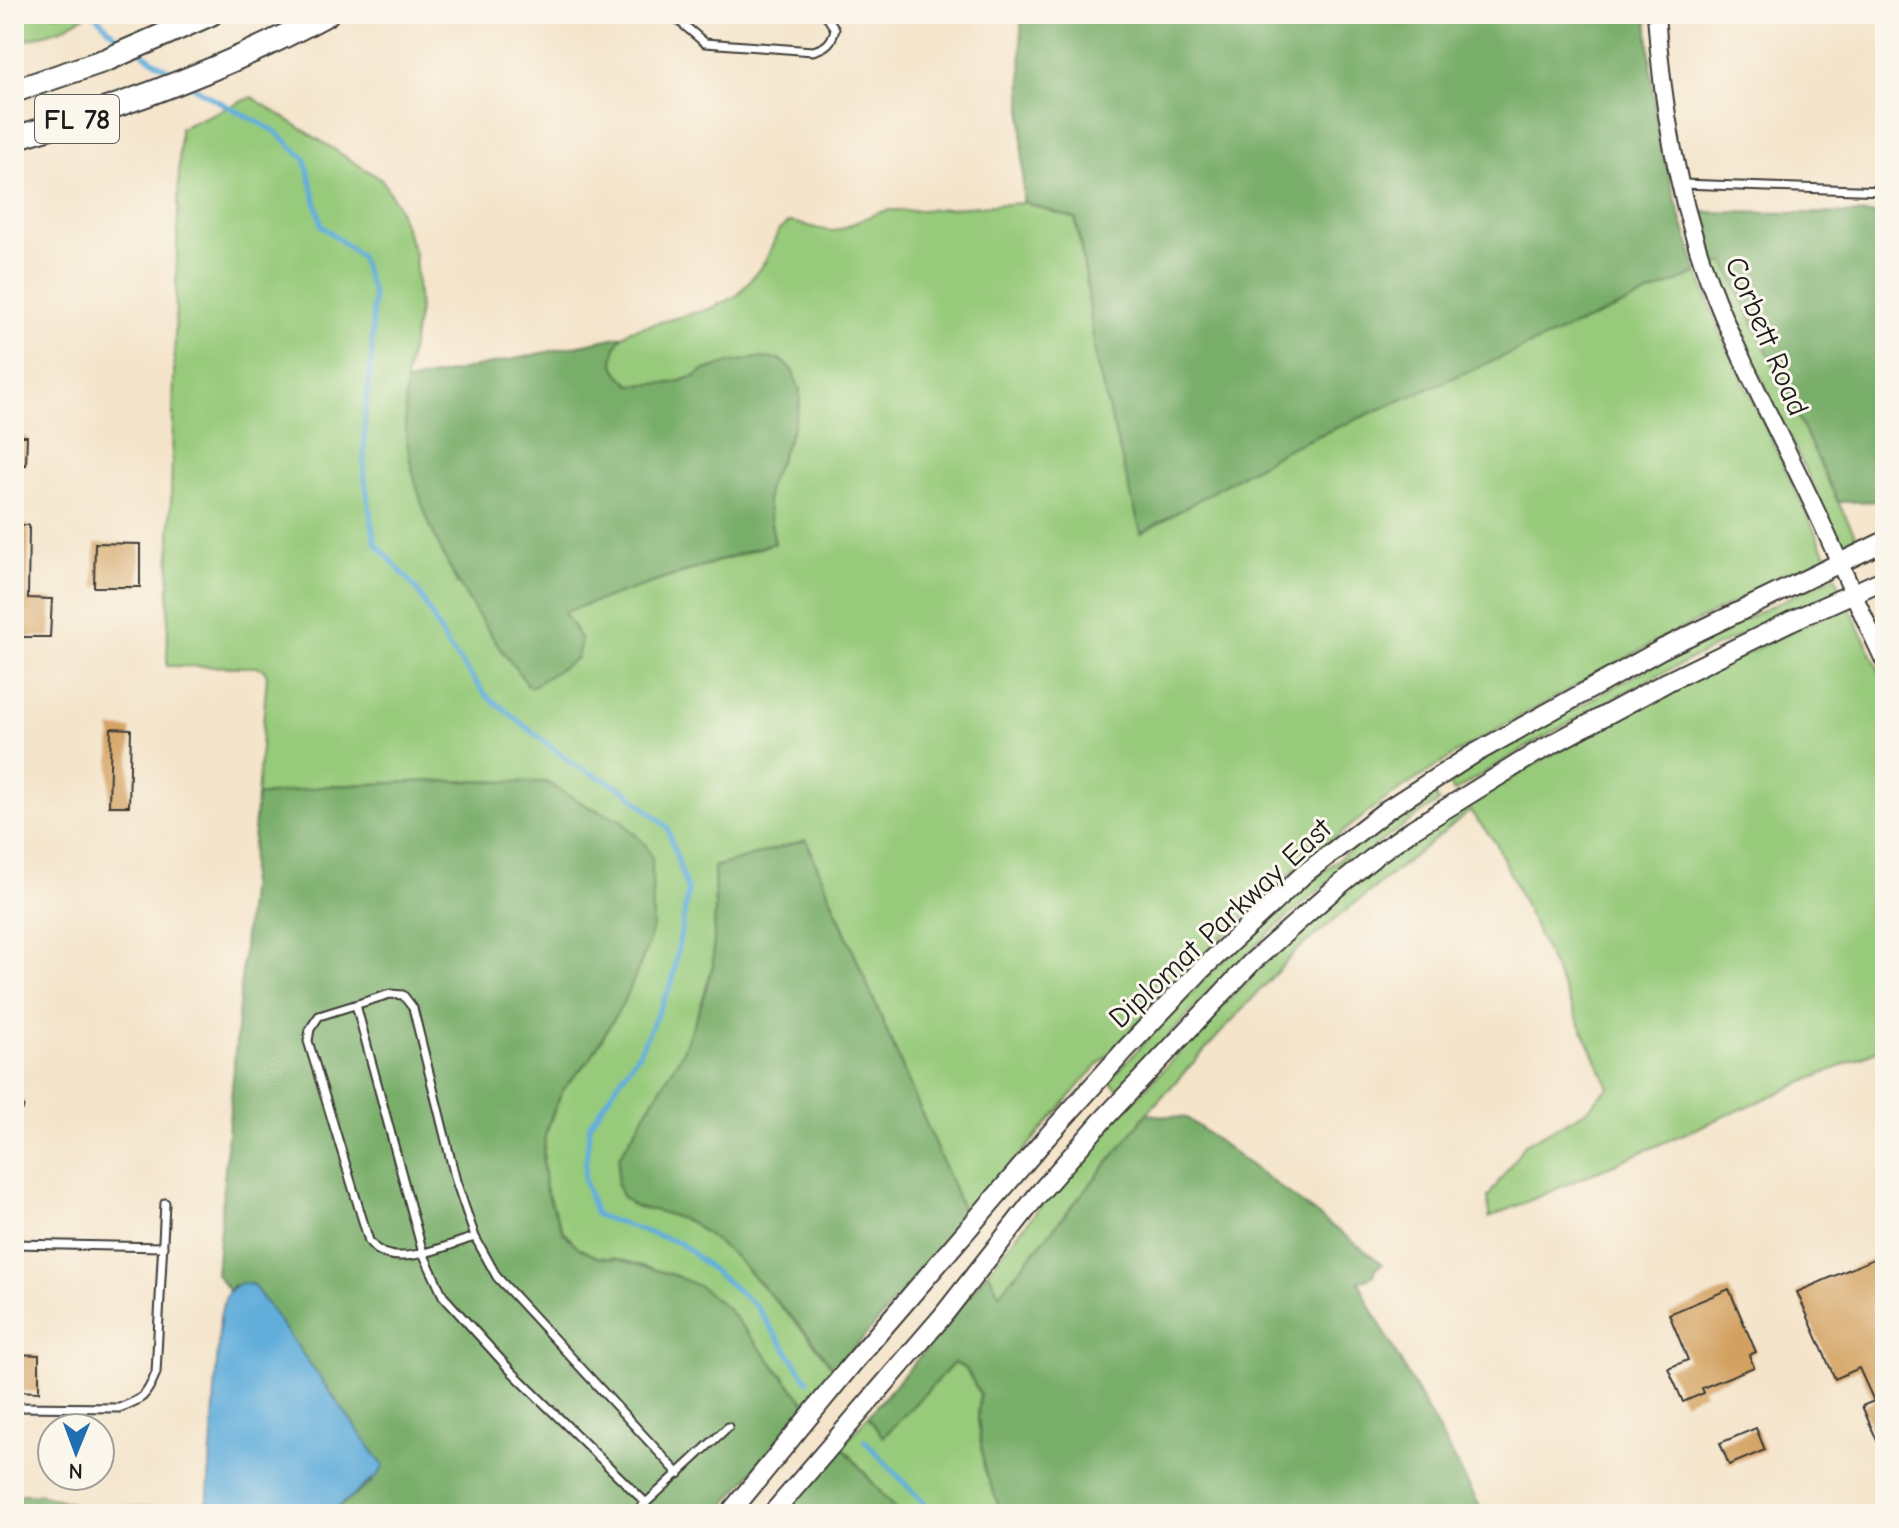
<svg xmlns="http://www.w3.org/2000/svg" width="1899" height="1528" font-family="'Comic Neue',sans-serif">
	<style>
		.green { fill: #97ca7a; stroke: #5a734b; stroke-width: 2 }
		.forest { fill: #79ae6a; stroke: #4a6543; stroke-width: 2 }
		.water { fill: #62aedb; stroke: #3f657c; stroke-width: 2 }
		.lines { fill: none; stroke-linecap: round; stroke-linejoin: round }
		.stream { stroke: #62aedb; stroke-width: 5 }
		.building { fill: #d3a05e }
		.service-casing { stroke: #3c3a36; stroke-width: 11 }
		.tertiary-casing { stroke: #3c3a36; stroke-width: 20 }
		.secondary-casing { stroke: #3c3a36; stroke-width: 22 }
		.primary-casing { stroke: #3c3a36; stroke-width: 26 }
		.service { stroke: #fff; stroke-width: 7 }
		.tertiary { stroke: #fff; stroke-width: 16 }
		.secondary { stroke: #fff; stroke-width: 18 }
		.primary { stroke: #fff; stroke-width: 22 }
		.labels { text-anchor: middle; stroke-width: 6; stroke-linejoin: round; paint-order: stroke }
		.shield { fill: #fbf7ec; stroke: #5f5e5a; stroke-width: 2 }
		.shield-label { font-size: 28px; font-weight: bold; fill: #1c1c1c }
		.street-label { font-size: 30px; fill: #1c1c1c; stroke: #fbf7ec }
	</style>
	<rect width="100%" height="100%" fill="#fbf7ec"/>
	<filter id="ink" filterUnits="userSpaceOnUse"><feTurbulence type="fractalNoise" baseFrequency=".0125" numOctaves="2"/><feDisplacementMap in="SourceGraphic" scale="16" xChannelSelector="R" yChannelSelector="G"/><feConvolveMatrix kernelMatrix="1 2 1 2 8 2 1 2 1" color-interpolation-filters="sRGB"/></filter>
	<filter id="wash" filterUnits="userSpaceOnUse"><feTurbulence type="fractalNoise" baseFrequency=".006" numOctaves="4" result="noise"/><feDisplacementMap in="SourceGraphic" scale="32" xChannelSelector="R" yChannelSelector="G"/><feGaussianBlur stdDeviation="1.8" result="paint"/><feColorMatrix in="noise" values="0 0 0 0 0 0 0 0 0 0 0 0 0 0 0 0 0 1.4 0 .05"/><feComposite in="paint" operator="in"/></filter>
	<g filter="url(#wash)">
		<rect width="100%" height="100%" fill="#f4e4ca"/>
		<g class="green">
			<polygon points="14,14 83,14 85,16 61,29 14,44"/>
			<path d="M252,97L382,180L397,205L415,255L419,311L406,375V430L412,469L423,504L457,584L575,629L563,612L775,543L767,502L768,486L777,464L758,358L728,363L702,371L696,376L673,383L631,385C608,367 605,347 631,330L709,309L738,295L765,262L779,230L790,222C803,223 824,232 834,231C841,230 846,227 852,224C874,215 883,207 907,211L1023,203V201L1029,204L1075,218L1086,278L1096,361L1142,533L1287,449L1698,273L1718,327L1827,557L1659,640L1538,707L1468,746L1383,801L1344,831L1299,866L1195,963L1087,1077L966,1218L807,841L714,867L715,905L713,965L702,1002L682,1053L619,1157L633,1206L661,1212L693,1223L714,1239L733,1255L808,1336L835,1371L807,1405L727,1308L676,1276L618,1259L597,1257L579,1248L563,1232L545,1188L543,1163L545,1136L563,1089L590,1059L626,998L646,950L645,844L619,819L587,806L546,782L431,781L328,786L257,796L267,676L265,671L259,667L167,666L180,128Z"/>
			<path d="M1725,261L1838,502L1859,542L1843,550C1815,487 1783,426 1755,364C1740,332 1725,300 1714,266Z"/>
			<path d="M1835,575L1841,589C1708,648 1576,713 1454,792L1448,782L1476,763L1666,658Z"/>
			<polygon points="1849,606 1885,683 1885,1047 1489,1218 1488,1197 1525,1144 1584,1112 1609,1087 1496,843 1470,811 1297,950 1146,1114 1116,1153 998,1295 988,1271 1043,1203 1107,1129 1256,971 1312,919 1384,861 1417,838 1538,762 1670,691 1794,630"/>
			<path d="M1433,791L1439,802C1370,846 1306,898 1246,955C1202,998 1161,1045 1119,1090L1109,1081C1206,973 1310,870 1433,791Z"/>
			<polygon points="954,1363 966,1369 980,1394 978,1418 984,1468 1002,1514 899,1514 842,1446 868,1416 884,1436"/>
		</g>
		<g class="forest">
			<path d="M1021,14H1647C1650,61 1653,109 1664,155C1673,195 1686,233 1698,273L1287,449L1141,533L1096,361L1086,278L1076,219L1029,204L1023,201Z"/>
			<polygon points="1698,212 1885,214 1885,501 1838,502 1725,262 1714,266"/>
			<path d="M622,336C608,358 611,369 631,385L673,383L696,376L702,371L728,363L758,358L780,359L792,370L800,390V402L793,428L768,487L767,502L775,544L772,543L564,612L581,640L577,658L530,688C472,613 416,529 406,432C404,415 406,398 406,382Z"/>
			<polygon points="431,781 546,782 587,806 619,819 645,844 652,857 653,925 646,950 626,998 590,1059 563,1089 550,1119 545,1136 543,1163 545,1188 563,1232 579,1248 597,1257 618,1259 676,1276 701,1287 727,1308 807,1405 718,1514 330,1514 373,1481 233,1285 229,1291 216,1274 257,796 328,786"/>
			<polygon points="806,840 966,1218 835,1371 808,1335 733,1255 692,1223 661,1212 633,1206 622,1196 617,1185 619,1157 682,1053 702,1002 713,965 715,905 714,867"/>
			<polygon points="1146,1114 1187,1118 1383,1264 1375,1268 1373,1276 1359,1281 1369,1304 1484,1514 1002,1514 984,1468 978,1418 980,1394 966,1369 954,1363 883,1437 868,1416 947,1325 988,1271 999,1294 1116,1153"/>
			<polygon points="842,1446 899,1514 784,1514"/>
			<polygon points="14,1494 40,1494 91,1509 87,1514 14,1514"/>
		</g>
		<path class="water" d="M242,1283L253,1285L377,1457L384,1466L379,1474L330,1514H87L91,1509L99,1506L195,1509L206,1505L208,1496L220,1317C223,1302 226,1287 242,1283Z"/>
		<g class="lines">
			<g class="stream">
				<polyline points="94,14 115,35 126,42"/>
				<polyline points="141,52 176,75"/>
				<polyline points="191,85 212,98 275,131 305,159 322,226 360,256 373,294 372,355 365,413 364,474 375,542 418,591 448,646 486,695 573,764 625,790 667,827 688,892 672,983 640,1051 590,1124 584,1179 596,1215 680,1243 756,1306 808,1381"/>
				<polyline points="865,1441 934,1514"/>
			</g>
		</g>
		<g id="blocks">
			<g class="building">
				<polygon points="14,436 27,436 26,465 14,465"/>
				<polygon points="14,525 29,525 28,598 52,599 50,637 14,637"/>
				<polygon points="95,543 140,544 140,587 94,587"/>
				<polygon points="111,728 131,729 129,806 109,806"/>
				<polygon points="1885,1254 1885,1459 1862,1406 1874,1401 1859,1368 1835,1379 1797,1292"/>
				<polygon points="1729,1289 1756,1352 1749,1355 1754,1367 1702,1388 1704,1393 1683,1402 1668,1368 1688,1360 1669,1314"/>
				<polygon points="14,1354 39,1355 39,1392 14,1391"/>
				<polygon points="1756,1428 1765,1450 1729,1465 1720,1443"/>
			</g>
		</g>
	</g>
	<g filter="url(#ink)">
		<use href="#blocks" fill-opacity="0" stroke="#3c3a36" stroke-width="2"/>
		<g class="lines">
			<g class="service-casing">
				<g id="service">
					<path d="M676,14L678,20L705,43L813,51C827,47 832,42 835,29L825,14"/>
					<polyline points="1682,184 1885,191"/>
					<polyline points="356,1005 423,1253 443,1296 512,1372 646,1503"/>
					<polyline points="14,1107 19,1107"/>
					<path d="M475,1237C450,1244 402,1267 378,1250C374,1248 372,1244 369,1241L308,1041L310,1029L319,1016L390,994L403,995L413,1008L456,1181L475,1237L497,1277L679,1474"/>
					<polyline points="14,1244 163,1247"/>
					<path d="M14,1407L119,1408C143,1399 146,1397 156,1373L165,1203"/>
					<polyline points="634,1514 728,1427"/>
				</g>
			</g>
			<g class="tertiary-casing">
				<path id="tertiary" d="M1656,14C1662,105 1677,195 1709,281C1739,361 1781,436 1817,513C1840,562 1861,613 1885,662"/>
			</g>
			<g class="secondary-casing">
				<g id="secondary">
					<polyline points="729,1514 852,1364 1046,1138 1125,1050 1201,970 1304,874 1388,809 1472,755 1662,649 1885,541"/>
					<polyline points="772,1514 941,1318 1036,1197 1101,1122 1251,963 1331,892 1379,853 1413,829 1534,754 1667,682 1791,621 1885,579"/>
				</g>
			</g>
			<g class="primary-casing">
				<g id="primary">
					<polyline points="14,91 106,60 211,14"/>
					<path d="M14,138C122,107 228,68 327,14"/>
				</g>
			</g>
			<use href="#service" class="service"/>
			<use href="#tertiary" class="tertiary"/>
			<use href="#secondary" class="secondary"/>
			<use href="#primary" class="primary"/>
		</g>
	</g>
	<g class="labels">
		<rect class="shield" x="35" y="95" width="84" height="48" rx="6"/>
		<g class="shield-label">
			<text x="77" y="129">FL 78</text>
		</g>
		<g class="street-label">
			<text transform="translate(1767 336) rotate(67)" y="10">Corbett Road</text>
			<text transform="translate(1220 923) rotate(-43)" y="10">Diplomat Parkway East</text>
		</g>
	</g>
	<rect width="1899" height="1528" fill="none" stroke="#fbf7ec" stroke-width="48"/>
	<g transform="translate(76 1452) rotate(181)"><circle r="38" fill="#fbf7ec" stroke="#a29f99" stroke-width="2"/>
	<path d="M0-6L14 30L0 20L-14 30Z" fill="#1f6fb2"/>
	<text y="-12" font-size="22" font-weight="bold" text-anchor="middle" fill="#1c1c1c">N</text>
	</g>
</svg>
